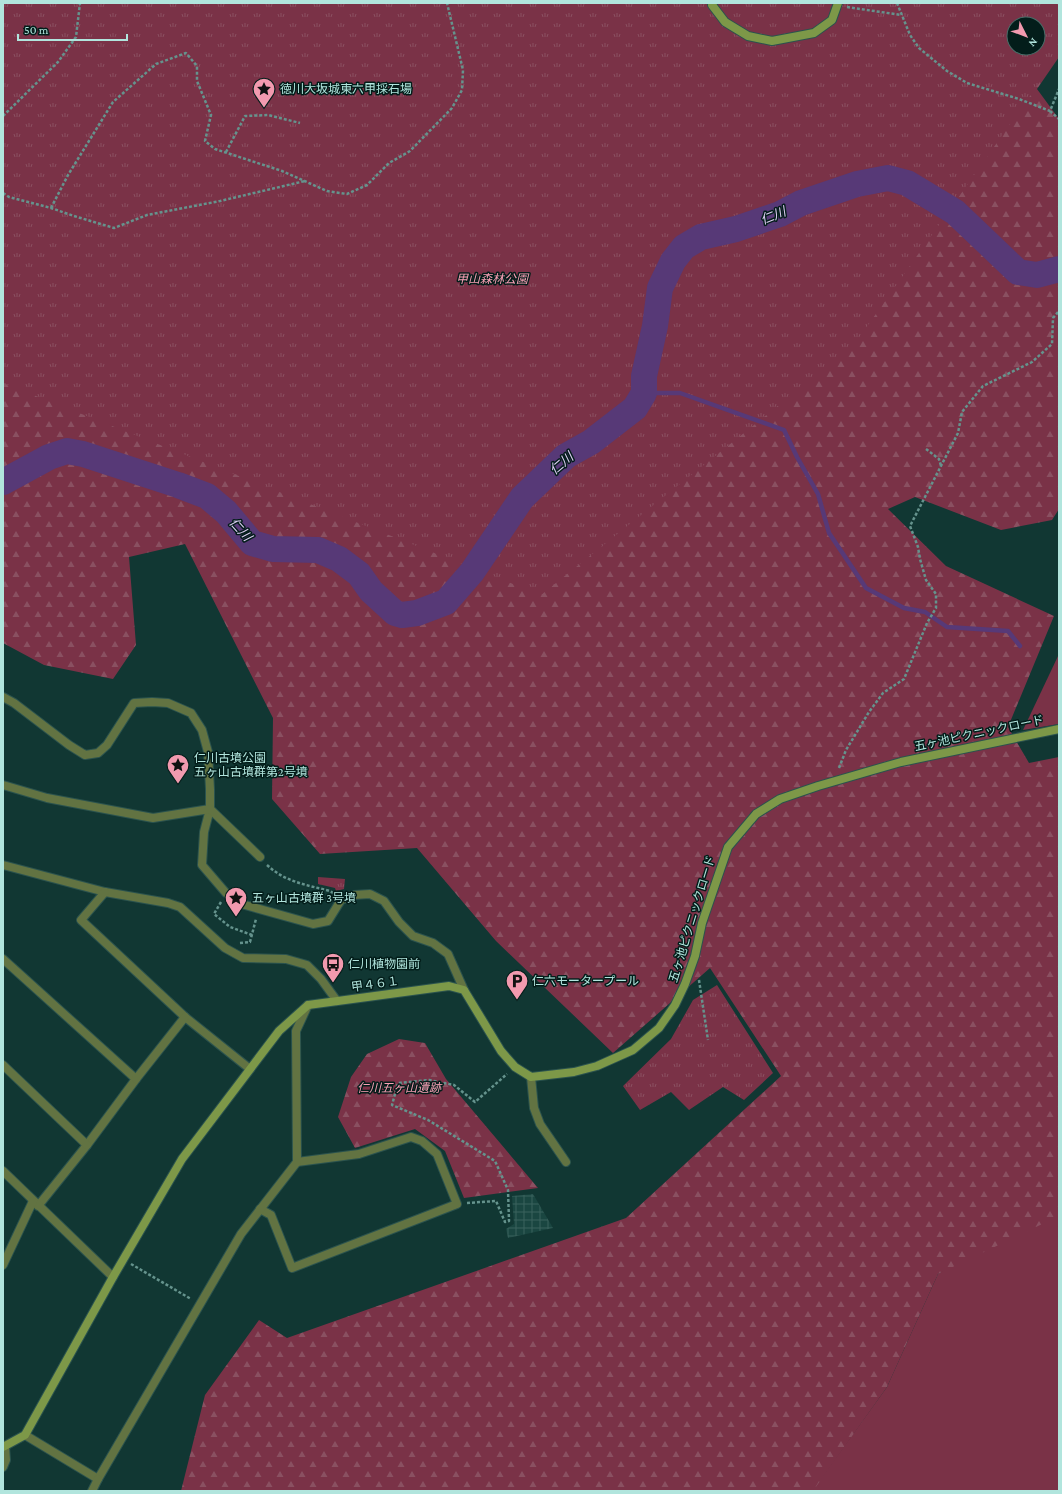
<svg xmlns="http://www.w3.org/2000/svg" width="1062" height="1494" font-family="'Crimson Pro','Noto Sans JP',serif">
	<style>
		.industrial { fill: url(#industrial-grid) }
		.grass { fill: #7a3247 }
		.forest { fill: url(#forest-firs); fill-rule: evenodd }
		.park { fill: url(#park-tufts); fill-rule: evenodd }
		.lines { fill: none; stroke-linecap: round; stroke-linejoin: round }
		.stream { stroke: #573977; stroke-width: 4.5 }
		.river { stroke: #573977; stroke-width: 26 }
		.street-casing { stroke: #2b534e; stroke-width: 10 }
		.secondary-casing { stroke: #2b534e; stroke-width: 10 }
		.path { stroke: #65938d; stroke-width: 2.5; stroke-dasharray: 3 2; stroke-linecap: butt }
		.street { stroke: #627342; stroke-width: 8 }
		.secondary { stroke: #7d9848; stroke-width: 8 }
		.labels { text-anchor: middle; stroke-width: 3; stroke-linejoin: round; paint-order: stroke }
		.poi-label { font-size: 12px; fill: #b1e5dd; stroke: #031d1a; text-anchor: start }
		.park-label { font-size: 12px; font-style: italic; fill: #f8a0b5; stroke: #031d1a }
		.street-label { font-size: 12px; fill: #b1e5dd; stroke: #031d1a }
		.water-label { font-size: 13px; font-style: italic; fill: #e1d1f7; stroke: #031d1a }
	</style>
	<defs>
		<pattern id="industrial-grid" width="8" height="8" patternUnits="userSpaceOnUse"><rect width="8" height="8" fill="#1a4641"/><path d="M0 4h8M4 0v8" fill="none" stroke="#39615c"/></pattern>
		<pattern id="forest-firs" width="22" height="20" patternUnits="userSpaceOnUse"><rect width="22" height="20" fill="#7a3247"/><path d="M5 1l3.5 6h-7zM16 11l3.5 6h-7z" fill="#8a5061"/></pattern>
		<pattern id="park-tufts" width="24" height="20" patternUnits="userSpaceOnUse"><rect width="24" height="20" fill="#7a3247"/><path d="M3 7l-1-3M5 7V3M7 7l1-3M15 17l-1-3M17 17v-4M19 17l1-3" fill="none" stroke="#8a5061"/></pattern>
	</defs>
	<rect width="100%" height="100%" fill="#113733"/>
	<polygon class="industrial" points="533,1194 553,1228 508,1238 506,1229 514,1224 512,1196"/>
	<g class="grass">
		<polygon points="1059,654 1059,724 1023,730"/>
		<polygon points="1059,1199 1059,1491 812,1491 887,1387 938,1274"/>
	</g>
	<g class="forest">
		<path d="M3,3H1059V57L1037,89L1059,119V509L1052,520L1001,530L915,497L888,509L946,566L1054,616L1008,727L1029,763L1059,757V1216L938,1274L887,1387L813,1491H181L205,1395L259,1320L287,1338L626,1218L781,1076L710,968L613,1053L496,941L417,848L320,854L272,799L273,718L185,544L129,557L136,645L113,679L44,665L3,643ZM1014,24H1038V48H1014Z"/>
		<polygon points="399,1039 425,1043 446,1079 538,1188 464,1198 445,1151 415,1129 355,1148 338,1117 351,1077 367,1054"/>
	</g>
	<g class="park">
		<path d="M3,3H1059V55L854,345L541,595L3,383ZM1014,24H1038V48H1014Z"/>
		<polygon points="318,877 345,879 344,889 336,891 335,888 318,884"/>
		<polygon points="717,985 773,1073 744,1100 723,1087 689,1110 671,1092 640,1110 623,1086 671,1039 693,1000"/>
	</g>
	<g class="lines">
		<polyline class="stream" points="644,393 680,393 784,430 797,457 818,494 829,533 866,588 904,608 925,612 947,627 1008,631 1020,646"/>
		<polyline class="river" points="3,482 49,457 67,451 83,454 178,485 207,496 226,512 252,543 273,549 318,550 339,559 359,574 371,591 395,613 402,615 417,613 446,602 472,572 522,498 566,456 591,442 635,408 644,393 644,376 655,326 660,288 673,261 684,247 701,237 736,229 780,214 801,203 857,184 888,178 907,183 955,212 1018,272 1037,275 1059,269"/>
		<g class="street-casing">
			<g id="street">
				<polyline points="3,697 14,703 69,745 85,755 98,753 107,745 134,703 152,702 168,703 191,713 202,730 208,752 210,789 210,809 204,832 202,865 226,893 238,903 313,924 328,921 341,900 354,895 370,894 384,901 399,922 413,936 433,943 448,954 464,990"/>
				<polyline points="3,785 47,798 153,818 210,809 260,857"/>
				<polyline points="3,865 105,892 168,903 180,907 225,948 243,958 286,959 307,965 321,979 337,1001"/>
				<polyline points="105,892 81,920 185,1017 250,1069"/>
				<polyline points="3,959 136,1079 87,1145 38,1206"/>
				<polyline points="3,1065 87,1145"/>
				<polyline points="531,1077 534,1108 540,1124 566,1162"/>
				<polyline points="136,1079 185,1017"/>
				<polyline points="3,1171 113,1277"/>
				<polyline points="260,1209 271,1215 292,1268 457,1204 437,1154 422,1141 411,1137 359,1154 297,1162"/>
				<polyline points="3,1265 33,1201"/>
				<polyline points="25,1435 98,1479 241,1234 297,1162 296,1031 308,1005"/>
				<polyline points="3,1467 6,1460 5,1447"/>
				<polyline points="92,1491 98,1479"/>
			</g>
		</g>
		<g class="secondary-casing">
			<g id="secondary">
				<polyline points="713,3 712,5 725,22 748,36 772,41 814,33 832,20 838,3"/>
				<polyline points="3,1447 25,1435 113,1277 182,1159 279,1031 308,1005 449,986 464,990 501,1051 515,1067 531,1077 574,1072 597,1066 633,1050 659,1028 675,1005 685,984 695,956 702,923 728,847 756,814 780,799 818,786 901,762 1059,729"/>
			</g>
		</g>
		<g class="path">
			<polyline points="897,3 910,35 919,48 947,71 967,83 1019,99 1050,111 1059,89"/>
			<polyline points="847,7 901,15"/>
			<polyline points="1050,111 1059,119"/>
			<polyline points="3,116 58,62 76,37 80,3"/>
			<polyline points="226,152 245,116 268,115 300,123"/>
			<polyline points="3,193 9,197 51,208 74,216 114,228 147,215 220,201 305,181"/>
			<polyline points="51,208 68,175 113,102 156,64 186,53 197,66 197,81 211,115 205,141 215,149 282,171 327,191 347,194 367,185 389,163 410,151 452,108 462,90 463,70 447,3"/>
			<polyline points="926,449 939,459 941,466"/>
			<polyline points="839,768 846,750 869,712 883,693 904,679 927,623 936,608 936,594 926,580 920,559 918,547 910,526 958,433 962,412 983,386 1032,362 1052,344 1053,318 1059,311"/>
			<path d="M267,865C285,882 307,885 330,891L333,893"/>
			<polyline points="221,902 214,914 230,927 252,935"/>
			<polyline points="240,943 250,942 256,919"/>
			<polyline points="699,980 708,1040"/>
			<polyline points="467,1203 496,1201 505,1222 509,1221 508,1190 495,1161 428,1120 392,1105 398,1083 429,1080 454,1085 475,1102 507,1074"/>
			<polyline points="131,1264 191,1299"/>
		</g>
		<use href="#street" class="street"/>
		<use href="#secondary" class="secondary"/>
	</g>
	<defs>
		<g id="sight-pin" transform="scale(1.15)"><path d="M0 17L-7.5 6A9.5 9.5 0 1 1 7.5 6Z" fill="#f29aaf" stroke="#031d1a"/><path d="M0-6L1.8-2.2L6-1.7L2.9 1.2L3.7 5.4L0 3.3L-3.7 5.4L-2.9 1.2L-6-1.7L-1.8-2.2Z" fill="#111"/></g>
		<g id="bus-pin" transform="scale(1.15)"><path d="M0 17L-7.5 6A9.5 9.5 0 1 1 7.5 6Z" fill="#f29aaf" stroke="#031d1a"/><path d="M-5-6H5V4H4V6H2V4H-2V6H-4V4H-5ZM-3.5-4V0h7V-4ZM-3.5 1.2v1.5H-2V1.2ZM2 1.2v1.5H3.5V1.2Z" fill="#111"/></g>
		<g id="parking-pin" transform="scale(1.15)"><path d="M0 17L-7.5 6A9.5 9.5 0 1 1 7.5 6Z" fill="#f29aaf" stroke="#031d1a"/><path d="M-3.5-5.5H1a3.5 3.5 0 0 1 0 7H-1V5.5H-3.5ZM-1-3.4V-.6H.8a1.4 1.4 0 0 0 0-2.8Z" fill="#111"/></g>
	</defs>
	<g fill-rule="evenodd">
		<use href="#sight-pin" x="264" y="89"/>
		<use href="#sight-pin" x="178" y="765"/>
		<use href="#sight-pin" x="236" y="898"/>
		<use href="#bus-pin" x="333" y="964"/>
		<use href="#parking-pin" x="517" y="981"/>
	</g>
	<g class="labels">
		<g class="poi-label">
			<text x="280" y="93">徳川大坂城東六甲採石場</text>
			<text x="194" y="762">仁川古墳公園<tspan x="194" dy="14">五ヶ山古墳群第2号墳</tspan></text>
			<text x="252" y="902">五ヶ山古墳群 3号墳</text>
			<text x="348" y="968">仁川植物園前</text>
			<text x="532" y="985">仁六モータープール</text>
		</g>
		<g class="park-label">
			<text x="492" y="283">甲山森林公園</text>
			<text x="399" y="1092">仁川五ヶ山遺跡</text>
		</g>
		<g class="street-label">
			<text transform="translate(979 733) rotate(-12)" y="4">五ヶ池ピクニックロード</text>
			<text transform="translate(692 919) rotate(-73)" y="4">五ヶ池ピクニックロード</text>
			<text transform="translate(375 984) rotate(-8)" y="4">甲４６１</text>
		</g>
		<g class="water-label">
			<text transform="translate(773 215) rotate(-22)" y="5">仁川</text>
			<text transform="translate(561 463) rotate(-40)" y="5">仁川</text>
			<text transform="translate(241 529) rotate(48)" y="5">仁川</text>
		</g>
	</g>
	<rect width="1062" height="1494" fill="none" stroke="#b1e5dd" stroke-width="8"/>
	<g transform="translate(1026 36) rotate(132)"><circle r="19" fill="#031d1a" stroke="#496d68"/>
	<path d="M0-3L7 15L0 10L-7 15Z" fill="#f29aaf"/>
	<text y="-6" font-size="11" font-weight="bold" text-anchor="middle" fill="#b1e5dd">N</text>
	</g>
	<path d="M18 34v6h109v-6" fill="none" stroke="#b1e5dd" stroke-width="2"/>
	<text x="24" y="34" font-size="12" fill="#b1e5dd" stroke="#031d1a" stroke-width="3" paint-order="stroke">50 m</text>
</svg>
